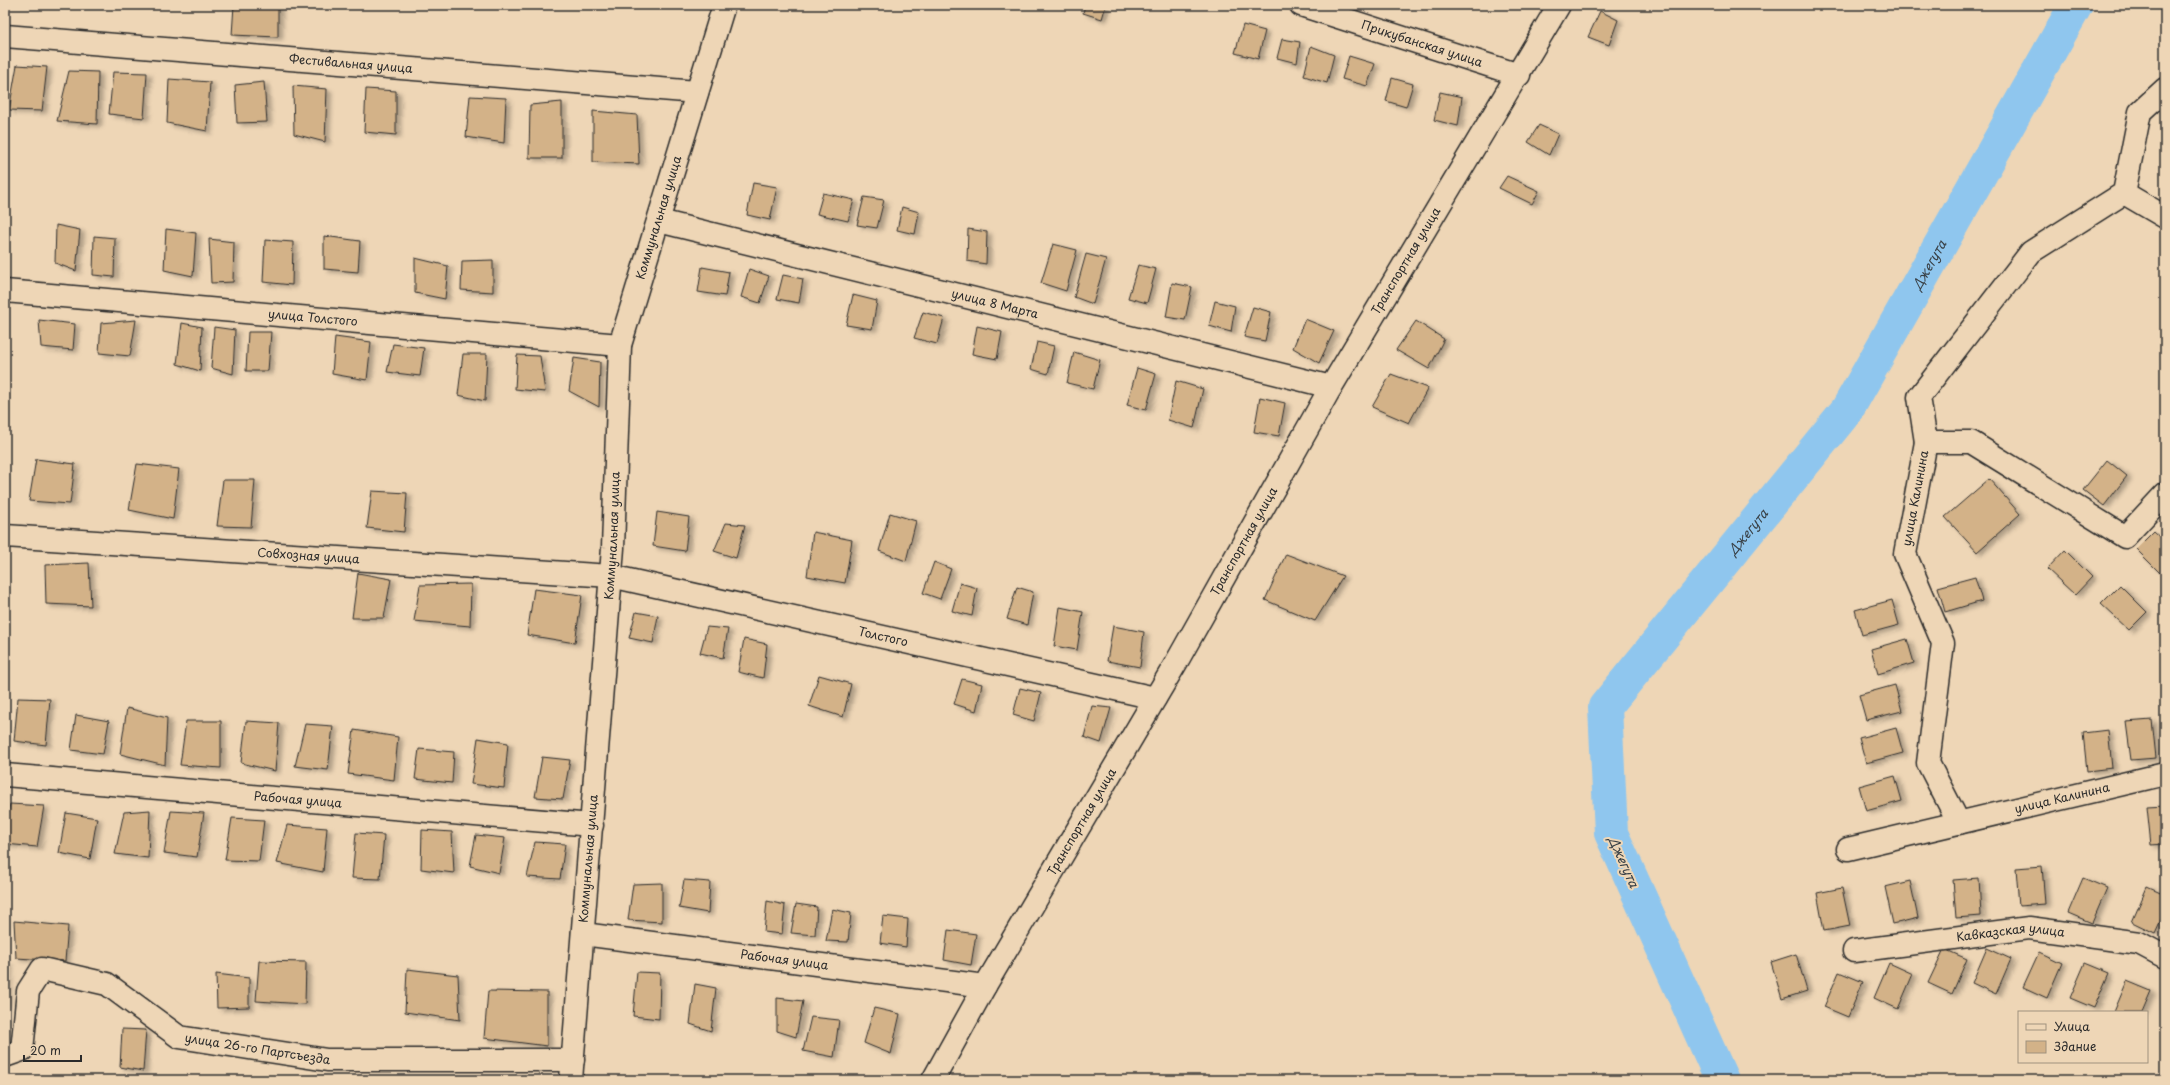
<svg xmlns="http://www.w3.org/2000/svg" width="2170" height="1085" font-family="'Playpen Sans',sans-serif">
	<style>
		.lines { fill: none; stroke-linecap: round; stroke-linejoin: round }
		.river { stroke: #8fc6ee; stroke-width: 34 }
		.building { fill: #d3b288; stroke: #2b2b2b; filter: url(#shadow) }
		.street-casing { stroke: #2b2b2b; stroke-width: 25 }
		.street { stroke: #eed6b6; stroke-width: 22 }
		.labels { text-anchor: middle; stroke-width: 4; stroke-linejoin: round; paint-order: stroke }
		.street-label { font-size: 12px; fill: #2b2b2b; stroke: #eed6b6 }
		.water-label { font-size: 13px; font-style: italic; fill: #3a4248; stroke: #eed6b6 }
	</style>
	<defs>
		<filter id="shadow"><feDropShadow dx="4.5" dy="2.5" stdDeviation="2" flood-color="#0004"/></filter>
	</defs>
	<rect width="100%" height="100%" fill="#eed6b6"/>
	<filter id="ink" filterUnits="userSpaceOnUse"><feTurbulence type="fractalNoise" baseFrequency=".025" numOctaves="2"/><feDisplacementMap in="SourceGraphic" scale="8" xChannelSelector="R" yChannelSelector="G"/><feConvolveMatrix kernelMatrix="1 2 1 2 8 2 1 2 1" color-interpolation-filters="sRGB"/></filter>
	<g filter="url(#ink)">
		<g class="lines">
			<path class="river" id="s1" d="M1722,1080L1611,833L1605,707L1847,410L2076,5"/>
		</g>
		<g class="building">
			<polygon points="234,5 278,5 278,37 232,35"/>
			<polygon points="1085,5 1106,5 1102,19 1083,13"/>
			<polygon points="1600,11 1618,20 1609,45 1588,37"/>
			<polygon points="1243,25 1265,31 1258,59 1235,53"/>
			<polygon points="1282,39 1300,42 1297,63 1277,58"/>
			<polygon points="1311,46 1334,55 1327,83 1304,76"/>
			<polygon points="1349,56 1375,64 1367,86 1342,79"/>
			<polygon points="17,65 47,67 42,111 9,110"/>
			<polygon points="69,71 98,72 97,124 57,121"/>
			<polygon points="113,72 147,73 144,118 109,114"/>
			<polygon points="1392,78 1413,84 1406,107 1386,101"/>
			<polygon points="169,79 210,82 207,131 167,123"/>
			<polygon points="264,82 267,122 237,123 235,85"/>
			<polygon points="293,86 327,89 325,142 294,134"/>
			<polygon points="366,89 396,91 396,135 364,132"/>
			<polygon points="1440,92 1462,97 1458,126 1434,120"/>
			<polygon points="470,96 506,98 504,143 466,137"/>
			<polygon points="562,102 562,158 529,158 530,105"/>
			<polygon points="593,111 637,115 639,164 593,162"/>
			<polygon points="1539,125 1558,134 1549,155 1528,142"/>
			<polygon points="1507,176 1539,191 1532,204 1499,188"/>
			<polygon points="753,183 777,187 770,220 747,215"/>
			<polygon points="823,193 854,200 848,221 817,214"/>
			<polygon points="864,197 884,200 877,228 857,225"/>
			<polygon points="902,207 919,212 915,234 897,230"/>
			<polygon points="56,225 80,230 76,271 55,263"/>
			<polygon points="166,229 196,233 193,276 164,270"/>
			<polygon points="968,229 987,232 986,264 967,261"/>
			<polygon points="94,236 115,238 114,277 93,275"/>
			<polygon points="324,236 360,241 358,272 324,269"/>
			<polygon points="209,239 234,242 233,282 211,283"/>
			<polygon points="265,240 293,242 292,285 263,282"/>
			<polygon points="1053,244 1077,250 1066,291 1041,283"/>
			<polygon points="1086,254 1106,259 1093,304 1074,297"/>
			<polygon points="415,258 448,266 445,299 415,293"/>
			<polygon points="493,260 493,292 461,290 462,261"/>
			<polygon points="1138,265 1156,269 1147,303 1128,298"/>
			<polygon points="702,267 729,272 725,296 698,292"/>
			<polygon points="749,269 769,276 760,303 741,297"/>
			<polygon points="783,275 803,279 799,303 777,299"/>
			<polygon points="1172,283 1192,287 1185,320 1166,317"/>
			<polygon points="853,295 877,301 872,329 846,325"/>
			<polygon points="1215,301 1235,306 1231,332 1209,326"/>
			<polygon points="1253,307 1271,312 1265,341 1244,337"/>
			<polygon points="923,312 944,318 937,344 914,338"/>
			<polygon points="1305,319 1334,331 1319,363 1293,348"/>
			<polygon points="39,320 75,324 73,350 41,347"/>
			<polygon points="136,320 130,356 99,353 101,323"/>
			<polygon points="1416,321 1444,339 1429,369 1396,350"/>
			<polygon points="182,323 202,327 200,371 177,364"/>
			<polygon points="977,326 1002,332 997,359 972,354"/>
			<polygon points="214,327 235,330 233,374 211,368"/>
			<polygon points="248,332 271,332 268,371 246,371"/>
			<polygon points="335,337 371,342 367,380 332,374"/>
			<polygon points="1037,342 1054,346 1048,374 1031,369"/>
			<polygon points="393,344 424,348 420,376 387,372"/>
			<polygon points="1074,352 1100,360 1093,389 1067,383"/>
			<polygon points="463,354 487,354 485,401 458,395"/>
			<polygon points="517,355 540,356 545,392 515,389"/>
			<polygon points="574,358 600,362 599,407 569,391"/>
			<polygon points="1137,368 1156,374 1146,410 1127,405"/>
			<polygon points="1391,374 1428,388 1409,423 1372,407"/>
			<polygon points="1176,381 1203,389 1194,428 1168,420"/>
			<polygon points="1260,397 1285,403 1279,436 1254,432"/>
			<polygon points="36,459 75,464 70,504 29,501"/>
			<polygon points="2107,460 2127,476 2104,506 2083,490"/>
			<polygon points="137,464 179,469 173,519 129,510"/>
			<polygon points="1989,479 2020,514 1977,552 1945,517"/>
			<polygon points="223,480 255,480 251,527 217,526"/>
			<polygon points="372,491 407,493 404,532 367,528"/>
			<polygon points="657,512 689,517 685,551 653,546"/>
			<polygon points="890,513 916,521 906,561 879,551"/>
			<polygon points="726,523 745,525 736,558 714,551"/>
			<polygon points="2154,531 2165,541 2165,574 2163,576 2136,549"/>
			<polygon points="813,532 852,540 845,583 807,576"/>
			<polygon points="2065,550 2092,577 2075,595 2047,569"/>
			<polygon points="1286,554 1343,576 1315,621 1265,600"/>
			<polygon points="934,562 951,569 940,599 923,593"/>
			<polygon points="89,563 91,606 46,604 45,565"/>
			<polygon points="358,573 391,579 384,618 352,618"/>
			<polygon points="1975,577 1982,601 1945,612 1938,587"/>
			<polygon points="960,583 977,588 972,616 952,611"/>
			<polygon points="471,584 470,626 414,621 420,585"/>
			<polygon points="2120,585 2147,612 2129,630 2101,604"/>
			<polygon points="1017,587 1033,592 1027,625 1007,619"/>
			<polygon points="534,589 582,595 575,643 527,635"/>
			<polygon points="1892,600 1899,625 1862,635 1855,610"/>
			<polygon points="1060,607 1083,612 1077,650 1054,646"/>
			<polygon points="636,612 658,616 653,643 629,638"/>
			<polygon points="1113,626 1144,632 1140,667 1107,661"/>
			<polygon points="707,627 728,629 723,658 700,653"/>
			<polygon points="744,639 767,644 763,678 738,672"/>
			<polygon points="1907,639 1914,663 1878,674 1871,649"/>
			<polygon points="819,675 851,684 843,717 809,706"/>
			<polygon points="962,679 982,684 976,711 954,704"/>
			<polygon points="1895,685 1902,711 1866,720 1859,695"/>
			<polygon points="1020,688 1041,693 1034,721 1013,715"/>
			<polygon points="18,698 50,699 46,745 14,741"/>
			<polygon points="1092,706 1111,708 1101,743 1084,737"/>
			<polygon points="127,708 167,718 165,765 120,754"/>
			<polygon points="76,715 109,721 103,754 71,750"/>
			<polygon points="2152,720 2156,758 2131,760 2126,722"/>
			<polygon points="186,721 221,721 221,768 180,765"/>
			<polygon points="246,721 279,723 275,771 241,763"/>
			<polygon points="305,724 333,726 328,770 295,766"/>
			<polygon points="1896,728 1903,753 1866,763 1859,738"/>
			<polygon points="354,730 398,737 394,780 348,774"/>
			<polygon points="2108,730 2112,768 2087,771 2083,733"/>
			<polygon points="478,738 508,743 504,788 471,784"/>
			<polygon points="419,749 454,752 452,783 415,779"/>
			<polygon points="542,757 570,760 563,799 535,797"/>
			<polygon points="1895,776 1902,801 1866,811 1859,786"/>
			<polygon points="10,804 44,806 37,847 5,844 5,829"/>
			<polygon points="2165,806 2165,844 2151,845 2147,807"/>
			<polygon points="150,810 148,858 115,854 124,812"/>
			<polygon points="171,811 204,813 197,857 164,853"/>
			<polygon points="66,813 97,818 90,859 59,853"/>
			<polygon points="232,818 264,820 259,861 225,860"/>
			<polygon points="287,825 327,828 323,872 277,863"/>
			<polygon points="422,830 452,832 454,873 421,869"/>
			<polygon points="356,833 384,835 380,879 352,878"/>
			<polygon points="476,835 505,838 499,873 470,866"/>
			<polygon points="535,842 565,844 560,879 527,877"/>
			<polygon points="2042,866 2045,904 2019,906 2016,868"/>
			<polygon points="1979,878 1981,916 1956,918 1953,880"/>
			<polygon points="2083,878 2107,888 2092,923 2068,913"/>
			<polygon points="684,880 710,882 708,913 679,908"/>
			<polygon points="1910,881 1918,918 1893,924 1885,887"/>
			<polygon points="662,883 662,922 628,920 633,884"/>
			<polygon points="2147,887 2165,895 2165,911 2155,933 2132,922"/>
			<polygon points="1842,888 1850,926 1824,931 1817,893"/>
			<polygon points="767,901 785,905 782,934 764,932"/>
			<polygon points="796,904 817,907 815,935 791,933"/>
			<polygon points="832,909 851,913 848,942 826,941"/>
			<polygon points="883,916 908,919 906,947 880,943"/>
			<polygon points="14,921 68,926 65,961 16,958"/>
			<polygon points="948,930 976,934 971,965 944,960"/>
			<polygon points="1987,948 2011,959 1996,994 1972,983"/>
			<polygon points="1944,949 1967,959 1952,994 1928,983"/>
			<polygon points="2039,952 2062,963 2047,998 2023,987"/>
			<polygon points="1796,954 1807,991 1782,999 1771,962"/>
			<polygon points="259,961 306,962 305,1004 256,1001"/>
			<polygon points="5,963 8,963 6,1004 5,1004"/>
			<polygon points="1889,963 1913,974 1898,1009 1874,998"/>
			<polygon points="2085,963 2109,973 2094,1008 2070,998"/>
			<polygon points="407,969 458,975 460,1020 405,1012"/>
			<polygon points="637,972 660,973 659,1019 633,1016"/>
			<polygon points="1839,972 1863,982 1848,1017 1824,1007"/>
			<polygon points="216,974 249,978 249,1007 217,1008"/>
			<polygon points="2127,981 2151,991 2142,1012 2114,1012"/>
			<polygon points="695,984 716,988 711,1031 690,1024"/>
			<polygon points="488,991 547,992 547,1046 484,1038"/>
			<polygon points="777,998 803,1001 796,1037 777,1031"/>
			<polygon points="874,1008 900,1014 891,1054 864,1043"/>
			<polygon points="811,1017 839,1020 834,1057 803,1051"/>
			<polygon points="122,1029 146,1030 143,1071 120,1067"/>
		</g>
		<g class="lines">
			<g class="street-casing">
				<g id="street">
					<path id="s2" d="M1301,5L1519,75"/>
					<path id="s3" d="M5,36L697,92"/>
					<polyline points="2124,193 2165,217"/>
					<path id="s4" d="M659,221L1331,387"/>
					<path id="s5" d="M5,291L620,345"/>
					<polyline points="1926,442 1919,397 2031,252 2124,193 2140,112 2165,89"/>
					<path id="s6" d="M5,536L611,576L1155,698"/>
					<path id="s7" d="M5,775L592,825"/>
					<path id="s8" d="M1959,823L1928,763L1943,643L1905,554L1926,442H1971L2125,537L2165,494"/>
					<path id="s9" d="M1848,849L2165,774"/>
					<path id="s10" d="M583,934L985,986"/>
					<path id="s11" d="M1854,951L2029,928L2139,943L2165,957"/>
					<path id="s12" d="M5,1056L22,1050L28,991L42,969L107,984L179,1037L327,1060H573"/>
					<path id="s13" d="M571,1080L613,548L620,345L724,5"/>
					<path id="s14" d="M933,1080L985,986L1176,663L1331,387L1559,5"/>
				</g>
			</g>
			<use href="#street" class="street"/>
		</g>
	</g>
	<g class="labels">
		<g class="street-label">
			<text dy="4" stroke="none"><textPath href="#s2" startOffset="127">Прикубанская улица</textPath></text>
			<text dy="4" stroke="none"><textPath href="#s3" startOffset="347">Фестивальная улица</textPath></text>
			<text dy="4" stroke="none"><textPath href="#s13" startOffset="870">Коммунальная улица</textPath></text>
			<text dy="4" stroke="none"><textPath href="#s14" startOffset="946">Транспортная улица</textPath></text>
			<text dy="4" stroke="none"><textPath href="#s4" startOffset="346">улица 8 Марта</textPath></text>
			<text dy="4" stroke="none"><textPath href="#s5" startOffset="309">улица Толстого</textPath></text>
			<text dy="4" stroke="none"><textPath href="#s8" startOffset="342">улица Калинина</textPath></text>
			<text dy="4" stroke="none"><textPath href="#s13" startOffset="546">Коммунальная улица</textPath></text>
			<text dy="4" stroke="none"><textPath href="#s14" startOffset="622">Транспортная улица</textPath></text>
			<text dy="4" stroke="none"><textPath href="#s6" startOffset="304">Совхозная улица</textPath></text>
			<text dy="4" stroke="none"><textPath href="#s6" startOffset="886">Толстого</textPath></text>
			<text dy="4" stroke="none"><textPath href="#s9" startOffset="220">улица Калинина</textPath></text>
			<text dy="4" stroke="none"><textPath href="#s7" startOffset="294">Рабочая улица</textPath></text>
			<text dy="4" stroke="none"><textPath href="#s14" startOffset="298">Транспортная улица</textPath></text>
			<text dy="4" stroke="none"><textPath href="#s13" startOffset="222">Коммунальная улица</textPath></text>
			<text dy="4" stroke="none"><textPath href="#s11" startOffset="158">Кавказская улица</textPath></text>
			<text dy="4" stroke="none"><textPath href="#s10" startOffset="203">Рабочая улица</textPath></text>
			<text dy="4" stroke="none"><textPath href="#s12" startOffset="339">улица 26-го Партсъезда</textPath></text>
		</g>
		<g class="water-label">
			<text dy="5" stroke="none"><textPath href="#s1" startOffset="947">Джегута</textPath></text>
			<text dy="5" stroke="none"><textPath href="#s1" startOffset="623">Джегута</textPath></text>
			<text transform="translate(1624 862) rotate(66)" y="5">Джегута</text>
		</g>
	</g>
	<rect width="2170" height="1085" fill="none" stroke="#eed6b6" stroke-width="20"/>
	<rect x="10" y="10" width="2150" height="1065" fill="none" stroke="#2b2b2b" stroke-width="1.5" filter="url(#ink)"/>
	<rect x="2018" y="1011" width="130" height="52" fill="#eed6b6" stroke="#a0927e"/>
	<rect x="2026" y="1024" width="20" height="6" fill="#eed6b6" stroke="#a0927e"/>
	<text x="2054" y="1031" font-size="12" fill="#2b2b2b">Улица</text>
	<rect x="2026" y="1041" width="20" height="12" fill="#d3b288" stroke="#a0927e"/>
	<text x="2054" y="1051" font-size="12" fill="#2b2b2b">Здание</text>
	<path d="M24 1055v6h57v-6" fill="none" stroke="#2b2b2b" stroke-width="2"/>
	<text x="30" y="1055" font-size="12" fill="#2b2b2b" stroke="#eed6b6" stroke-width="3" paint-order="stroke">20 m</text>
</svg>
